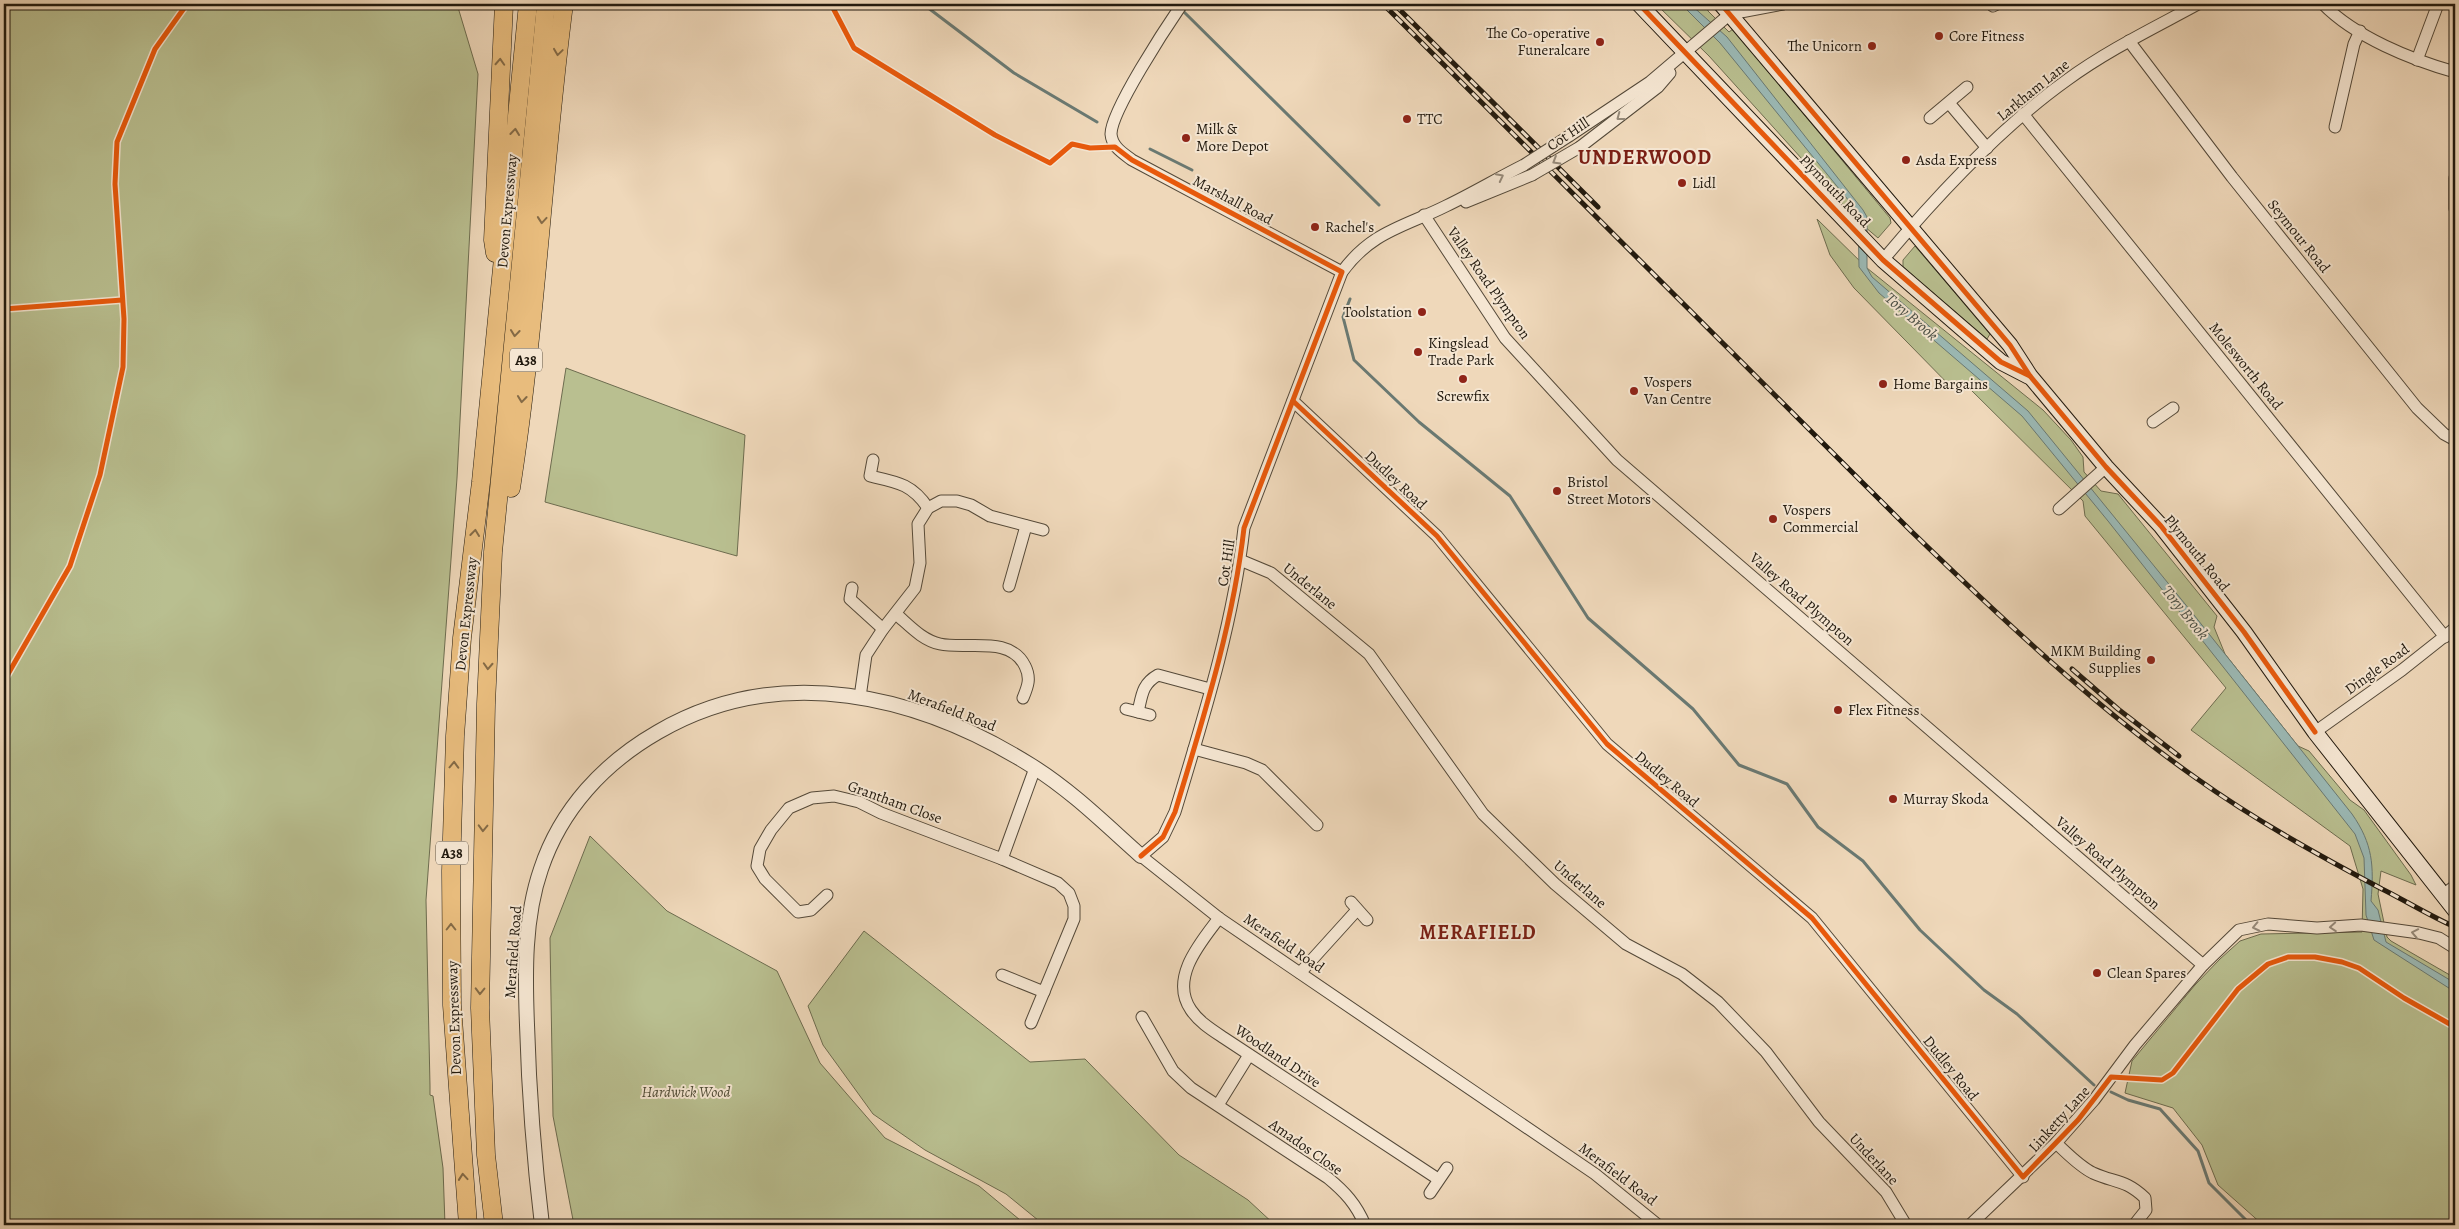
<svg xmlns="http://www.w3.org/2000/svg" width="2459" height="1229" font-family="Alegreya,serif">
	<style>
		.green { fill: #b9bf90; stroke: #6d6c4f }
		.water { fill: #9bb9b5; stroke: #6a7972 }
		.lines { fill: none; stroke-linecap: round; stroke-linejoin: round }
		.stream { stroke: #6a7972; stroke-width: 3 }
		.minor-casing { stroke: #544939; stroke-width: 13 }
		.tertiary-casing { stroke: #544939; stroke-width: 16 }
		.secondary-casing { stroke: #21190e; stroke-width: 17 }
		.trunk-casing { stroke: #21190e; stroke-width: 19 }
		.minor { stroke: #f5e6d2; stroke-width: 11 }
		.tertiary { stroke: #f5e6d2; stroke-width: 14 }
		.secondary { stroke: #f5e6d2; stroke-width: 15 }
		.trunk { stroke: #e8bc7d; stroke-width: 18 }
		.rail-casing { stroke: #21190e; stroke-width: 5 }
		.rail { stroke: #f5e6d2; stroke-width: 3; stroke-dasharray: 9; stroke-linecap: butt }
		.minor-bridge-casing { stroke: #544939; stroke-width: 13; stroke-linecap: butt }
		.minor-bridge { stroke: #f5e6d2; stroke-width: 11 }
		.cycleway-casing { stroke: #f5e6d2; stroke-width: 8 }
		.cycleway { stroke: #e8590c; stroke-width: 5 }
		.oneway { stroke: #846a46 }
		.oneway2 { stroke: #968a7a }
		.poi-dot { fill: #8f2418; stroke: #f5e6d2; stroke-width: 2 }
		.labels { text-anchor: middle; stroke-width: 4; stroke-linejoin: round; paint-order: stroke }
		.shield { fill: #f5e6d2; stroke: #615649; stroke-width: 1 }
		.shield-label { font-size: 14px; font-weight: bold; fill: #21190e }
		.poi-label { font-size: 15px; fill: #21190e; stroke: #f5e6d2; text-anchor: start }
		.street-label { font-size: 15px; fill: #21190e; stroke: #f5e6d2 }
		.park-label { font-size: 15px; font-style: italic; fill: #4f4b35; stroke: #f5e6d2 }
		.water-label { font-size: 16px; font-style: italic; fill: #4c5148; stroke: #f5e6d2 }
		.district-label { font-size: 20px; font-weight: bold; letter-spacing: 1px; fill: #7a1f14; stroke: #f5e6d2 }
	</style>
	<rect width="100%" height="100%" fill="#efd8ba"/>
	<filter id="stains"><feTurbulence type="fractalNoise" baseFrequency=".004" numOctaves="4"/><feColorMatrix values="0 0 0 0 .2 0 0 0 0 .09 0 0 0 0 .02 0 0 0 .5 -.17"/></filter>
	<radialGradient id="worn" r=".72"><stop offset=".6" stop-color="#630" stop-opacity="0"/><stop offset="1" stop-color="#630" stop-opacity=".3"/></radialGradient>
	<g class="green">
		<polygon points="4,4 457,4 478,74 457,478 426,900 430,1086 430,1095 433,1096 443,1168 445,1225 4,1225"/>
		<polygon points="1656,4 1706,4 1708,11 1729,32 1733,29 1890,218 1891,223 1878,238 1858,221 1709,56"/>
		<polygon points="1817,219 1867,268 2043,410 2071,440 2083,457 2084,472 2101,491 2118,494 2217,616 2214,627 2225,654 2298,746 2309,751 2350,800 2364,810 2411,875 2416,885 2381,871 2378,894 2387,937 2391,941 2455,978 2455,1225 2263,1225 2218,1185 2202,1145 2173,1108 2125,1093 2132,1061 2195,985 2220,959 2240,941 2261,934 2362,932 2363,889 2350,846 2191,730 2226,688 2085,516 2083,501 1968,387 1959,395 1854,288 1830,255"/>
		<polygon points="1915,246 1990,334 1987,339 1903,267 1903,260"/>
		<polygon points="566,368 745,435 737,556 545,502"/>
		<polygon points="590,836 667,911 777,971 820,1063 885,1138 979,1186 1026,1225 574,1225 553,1116 550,938"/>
		<polygon points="864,931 1030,1062 1085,1059 1179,1155 1248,1200 1275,1225 1044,1225 1006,1194 925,1150 873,1114 823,1045 808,1006"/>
	</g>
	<path class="water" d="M1681,4H1690L1727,37L1863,210L1867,217V268L1872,277L2028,411L2194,615L2352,814C2373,844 2374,866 2371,901L2378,910L2386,942L2455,983V992L2374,940L2366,915L2364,858L2355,834L2108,521L2022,416L1879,293L1859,267L1858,212L1720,43Z"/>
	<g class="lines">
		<g class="stream">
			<polyline points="923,4 1014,73 1097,122"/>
			<polyline points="1182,10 1379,205"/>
			<polyline points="1150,149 1192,170"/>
			<polyline points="1350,299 1343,317 1354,360 1419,422 1510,496 1588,618 1693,709 1739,765 1787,784 1818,827 1863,861 1920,930 1984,990 2017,1014 2094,1085"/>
			<polyline points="2111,1092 2128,1100 2160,1109 2198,1151 2209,1183 2251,1225"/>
		</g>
		<g class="minor-casing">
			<g id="minor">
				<path d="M1182,4C1167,26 1111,111 1111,134C1112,147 1123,153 1132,160L1342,272"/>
				<path d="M2323,4C2355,37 2412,60 2455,72"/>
				<polyline points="1993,6 1997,4"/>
				<polyline points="2129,41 2232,177 2417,408 2444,434 2455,440"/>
				<polyline points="2417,60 2438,4"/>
				<polyline points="1949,103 1987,148"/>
				<polyline points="2023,114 2445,637"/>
				<polyline points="1930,118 1967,87"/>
				<polyline points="2335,127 2354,44 2360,31"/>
				<polyline points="1569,136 1650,82 1730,14 1783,4"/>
				<polyline points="1580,147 1658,87 1670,73"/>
				<path d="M1524,165C1498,178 1473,193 1446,206C1404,227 1372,231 1342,272L1244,528C1233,625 1203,719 1175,812L1163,837L1141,856L1219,918L1595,1174L1658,1225"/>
				<polyline points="2455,178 2455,209"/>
				<polyline points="1466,202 1532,175"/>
				<polyline points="1424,215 1505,338 1617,460 2203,965"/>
				<path d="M1883,260C1935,198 2001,127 2067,80C2108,50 2154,28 2198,4"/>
				<polyline points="1293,401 1437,536 1607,744 1812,918 2023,1177"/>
				<polyline points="2153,422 2173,408"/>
				<path d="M873,460L870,476C897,482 912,484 928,508"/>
				<polyline points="2059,509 2106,467"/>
				<polyline points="1240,560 1271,573 1369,654 1483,814 1555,884 1626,944 1682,974 1718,1002 1766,1052 1819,1122 1886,1192 1906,1225"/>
				<polyline points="1009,586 1026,526"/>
				<polyline points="852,588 850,599 883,629"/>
				<path d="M896,614C910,626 922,640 940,644C967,650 1010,635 1025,666C1031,678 1028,686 1023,698"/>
				<polyline points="860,697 866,655 883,629 915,588 920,563 918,524 928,508 941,501 957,501 971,505 990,516 1043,530"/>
				<polyline points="1126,709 1150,715"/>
				<path d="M1138,712C1142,695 1142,684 1158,675L1210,689"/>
				<polyline points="2315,732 2402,670 2455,628"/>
				<polyline points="1194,749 1246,763 1262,770 1317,825"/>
				<polyline points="1002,859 1035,768"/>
				<polyline points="827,895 811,910 798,912 765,879 757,866 760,849 771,830 789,808 812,798 834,796 859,802 881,813 1002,859 1058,883 1069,893 1074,906 1074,919 1031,1023"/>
				<polyline points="2443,895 2455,886"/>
				<polyline points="1351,902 1367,920"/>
				<path d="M1219,918C1201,942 1169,978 1191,1010C1199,1022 1212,1030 1224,1038L1438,1179"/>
				<polyline points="1300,973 1357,910"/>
				<polyline points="1002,975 1044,992"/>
				<path d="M1142,1017L1173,1071L1191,1088L1328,1178C1345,1192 1356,1204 1365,1225"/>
				<polyline points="1218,1105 1249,1055"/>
				<path d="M2056,1143C2068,1154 2079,1166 2093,1173C2115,1183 2125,1179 2145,1198L2146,1210L2134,1225"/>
				<polyline points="1430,1193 1447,1168"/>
				<polyline points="1970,1225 2056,1143 2094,1100 2135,1045 2203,965 2239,930 2268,924 2317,928 2361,925 2419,933 2439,938 2455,948"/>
			</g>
		</g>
		<g class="tertiary-casing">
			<path id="tertiary" d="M542,1225C534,1159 529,1092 527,1025C525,974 524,918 541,869C561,809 604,763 658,732C780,661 919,695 1032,766C1072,791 1106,825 1141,856"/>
		</g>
		<g class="secondary-casing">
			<g id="secondary">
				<polyline points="1639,4 1883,260 2001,362 2028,376"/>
				<polyline points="1721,4 2010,345 2030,376 2106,467 2161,526 2244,632 2315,732 2455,910"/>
			</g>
		</g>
		<g class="trunk-casing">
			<g id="trunk">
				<polyline points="495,253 493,240 504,4"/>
				<path d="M511,488C536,327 543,165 564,4"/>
				<polyline points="468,1225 452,1005 451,871 455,736 462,638 481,482 528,4"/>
				<polyline points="494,1225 486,1155 480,1008 486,704 493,552 546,4"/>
			</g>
		</g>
		<use href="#minor" class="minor"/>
		<use href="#tertiary" class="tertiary"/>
		<use href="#secondary" class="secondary"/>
		<use href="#trunk" class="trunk"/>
		<g class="rail-casing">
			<g id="rail">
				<path d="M1383,4L1911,531C2001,618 2094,706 2196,778C2255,820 2318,855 2382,889C2406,901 2430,916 2455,927"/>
				<polyline points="1394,4 1598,207"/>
				<polyline points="2072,669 2118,709 2179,756"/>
			</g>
		</g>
		<use href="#rail" class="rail"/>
		<g class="minor-bridge-casing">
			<g id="minor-bridge">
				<polyline points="1524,165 1569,136"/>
				<polyline points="1532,175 1580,147"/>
			</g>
		</g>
		<use href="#minor-bridge" class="minor-bridge"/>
		<g class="cycleway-casing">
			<g id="cycleway">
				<path d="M835,4L833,8L854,48L995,135L1050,163L1072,144L1090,148L1115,147L1132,160L1342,272L1244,528C1233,625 1203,719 1175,812L1163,837L1141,856"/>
				<polyline points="1639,4 1883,260 2001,362 2030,376"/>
				<polyline points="1721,4 2010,345 2030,376 2106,467 2161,526 2244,632 2315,732"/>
				<polyline points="4,309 122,300"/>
				<polyline points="1293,401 1437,536 1607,744 1812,918 2023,1177 2078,1120 2111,1077 2162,1080 2173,1073 2238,989 2268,964 2288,957 2315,957 2342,962 2359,968 2404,998 2455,1027"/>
				<polyline points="4,681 70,566 100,475 123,367 124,319 115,184 117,142 155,49 187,4"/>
			</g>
		</g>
		<use href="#cycleway" class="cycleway"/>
	</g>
	<defs><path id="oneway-chevron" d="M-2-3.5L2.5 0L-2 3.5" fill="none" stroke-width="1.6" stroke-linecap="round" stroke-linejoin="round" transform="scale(1.25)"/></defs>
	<g class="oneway">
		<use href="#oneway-chevron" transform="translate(558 52) rotate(98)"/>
		<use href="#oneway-chevron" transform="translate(500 62) rotate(-87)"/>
		<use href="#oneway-chevron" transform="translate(515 132) rotate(-84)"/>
		<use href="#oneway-chevron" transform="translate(542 220) rotate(95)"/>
		<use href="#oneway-chevron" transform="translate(515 333) rotate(96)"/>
		<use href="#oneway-chevron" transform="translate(522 399) rotate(96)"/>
		<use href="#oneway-chevron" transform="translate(475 533) rotate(-83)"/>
		<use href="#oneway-chevron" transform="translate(488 666) rotate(93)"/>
		<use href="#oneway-chevron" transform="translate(454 765) rotate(-88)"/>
		<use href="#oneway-chevron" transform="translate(483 828) rotate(92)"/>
		<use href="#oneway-chevron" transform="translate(451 927) rotate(-90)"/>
		<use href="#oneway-chevron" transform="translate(480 991) rotate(91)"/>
		<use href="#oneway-chevron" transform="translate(463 1177) rotate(-95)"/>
	</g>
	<g class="oneway2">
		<use href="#oneway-chevron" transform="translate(1620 117) rotate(143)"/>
		<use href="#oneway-chevron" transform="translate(1556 161) rotate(149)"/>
		<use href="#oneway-chevron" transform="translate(1500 177) rotate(-27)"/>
		<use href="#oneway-chevron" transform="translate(2256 927) rotate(168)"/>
		<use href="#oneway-chevron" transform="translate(2333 927) rotate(176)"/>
		<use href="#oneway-chevron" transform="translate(2415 933) rotate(-169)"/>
	</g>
	<g class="poi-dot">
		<circle cx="1939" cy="36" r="5"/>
		<circle cx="1600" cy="42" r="5"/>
		<circle cx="1872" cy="46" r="5"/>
		<circle cx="1407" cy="119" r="5"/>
		<circle cx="1186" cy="138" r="5"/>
		<circle cx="1906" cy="160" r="5"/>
		<circle cx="1682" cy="183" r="5"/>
		<circle cx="1315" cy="227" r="5"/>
		<circle cx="1422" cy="312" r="5"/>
		<circle cx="1418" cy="352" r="5"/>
		<circle cx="1463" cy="379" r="5"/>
		<circle cx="1883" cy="384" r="5"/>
		<circle cx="1634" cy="391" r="5"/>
		<circle cx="1557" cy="491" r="5"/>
		<circle cx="1773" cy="519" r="5"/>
		<circle cx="2151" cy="660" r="5"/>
		<circle cx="1838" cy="710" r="5"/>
		<circle cx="1893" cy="799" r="5"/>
		<circle cx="2097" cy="973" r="5"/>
	</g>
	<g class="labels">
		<g class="shield">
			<rect x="510" y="348.5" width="32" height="23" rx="4"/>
			<rect x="436" y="841.5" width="32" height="23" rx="4"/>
		</g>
		<g class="shield-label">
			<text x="526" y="365">A38</text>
			<text x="452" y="858">A38</text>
		</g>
		<g class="poi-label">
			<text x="1590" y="38" text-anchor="end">The Co-operative<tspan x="1590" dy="17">Funeralcare</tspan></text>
			<text x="1949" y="41">Core Fitness</text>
			<text x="1862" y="51" text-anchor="end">The Unicorn</text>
			<text x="1417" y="124">TTC</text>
			<text x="1196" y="134">Milk &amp;<tspan x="1196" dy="17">More Depot</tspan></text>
			<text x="1916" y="165">Asda Express</text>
			<text x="1692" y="188">Lidl</text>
			<text x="1325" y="232">Rachel's</text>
			<text x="1412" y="317" text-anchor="end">Toolstation</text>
			<text x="1428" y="348">Kingslead<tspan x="1428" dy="17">Trade Park</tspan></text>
			<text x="1644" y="387">Vospers<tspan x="1644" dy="17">Van Centre</tspan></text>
			<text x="1893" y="389">Home Bargains</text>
			<text x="1463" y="401" text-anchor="middle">Screwfix</text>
			<text x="1567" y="487">Bristol<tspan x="1567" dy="17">Street Motors</tspan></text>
			<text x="1783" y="515">Vospers<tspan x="1783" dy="17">Commercial</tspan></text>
			<text x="2141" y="656" text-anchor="end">MKM Building<tspan x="2141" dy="17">Supplies</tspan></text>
			<text x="1848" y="715">Flex Fitness</text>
			<text x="1903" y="804">Murray Skoda</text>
			<text x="2107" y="978">Clean Spares</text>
		</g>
		<g class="street-label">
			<text transform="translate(2033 90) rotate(-39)" y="5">Larkham Lane</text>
			<text transform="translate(1568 134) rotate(-34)" y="5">Cot Hill</text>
			<text transform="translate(1835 191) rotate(46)" y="5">Plymouth Road</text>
			<text transform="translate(1233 200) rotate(28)" y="5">Marshall Road</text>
			<text transform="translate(507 211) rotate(-85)" y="5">Devon Expressway</text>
			<text transform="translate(2299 236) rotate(51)" y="5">Seymour Road</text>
			<text transform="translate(1489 283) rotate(55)" y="5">Valley Road Plympton</text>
			<text transform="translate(2246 366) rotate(51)" y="5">Molesworth Road</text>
			<text transform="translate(1396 480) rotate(43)" y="5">Dudley Road</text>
			<text transform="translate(2197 553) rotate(51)" y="5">Plymouth Road</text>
			<text transform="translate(1226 563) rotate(-81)" y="5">Cot Hill</text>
			<text transform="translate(1310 586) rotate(39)" y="5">Underlane</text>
			<text transform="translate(1802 599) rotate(41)" y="5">Valley Road Plympton</text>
			<text transform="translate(466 614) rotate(-84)" y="5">Devon Expressway</text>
			<text transform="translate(2377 669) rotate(-36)" y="5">Dingle Road</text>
			<text transform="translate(952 710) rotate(21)" y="5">Merafield Road</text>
			<text transform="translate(1667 779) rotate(40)" y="5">Dudley Road</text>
			<text transform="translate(895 802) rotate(20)" y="5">Grantham Close</text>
			<text transform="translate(2108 863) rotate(41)" y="5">Valley Road Plympton</text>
			<text transform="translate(1580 884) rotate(41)" y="5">Underlane</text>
			<text transform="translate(1284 943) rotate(34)" y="5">Merafield Road</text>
			<text transform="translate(513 952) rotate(-86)" y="5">Merafield Road</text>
			<text transform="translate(454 1018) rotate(-92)" y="5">Devon Expressway</text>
			<text transform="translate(1278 1056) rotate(34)" y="5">Woodland Drive</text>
			<text transform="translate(1951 1068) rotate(51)" y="5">Dudley Road</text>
			<text transform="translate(2059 1119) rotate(-48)" y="5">Linketty Lane</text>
			<text transform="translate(1306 1147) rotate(35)" y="5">Amados Close</text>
			<text transform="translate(1874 1159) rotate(47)" y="5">Underlane</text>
			<text transform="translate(1618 1174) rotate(37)" y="5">Merafield Road</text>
		</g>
		<g class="park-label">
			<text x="686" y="1097">Hardwick Wood</text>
		</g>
		<g class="water-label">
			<text transform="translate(1912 316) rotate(41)" y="6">Tory Brook</text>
			<text transform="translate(2186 612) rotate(51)" y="6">Tory Brook</text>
		</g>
		<g class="district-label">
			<text x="1645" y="164">UNDERWOOD</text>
			<text x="1478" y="939">MERAFIELD</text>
		</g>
	</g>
	<rect width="2459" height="1229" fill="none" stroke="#efd8ba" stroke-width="20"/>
	<rect x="5" y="5" width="2449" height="1219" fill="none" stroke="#21190e" stroke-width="2.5"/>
	<rect x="10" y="10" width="2439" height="1209" fill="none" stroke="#21190e"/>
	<rect width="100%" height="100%" filter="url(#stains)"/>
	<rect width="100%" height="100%" fill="url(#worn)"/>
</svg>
